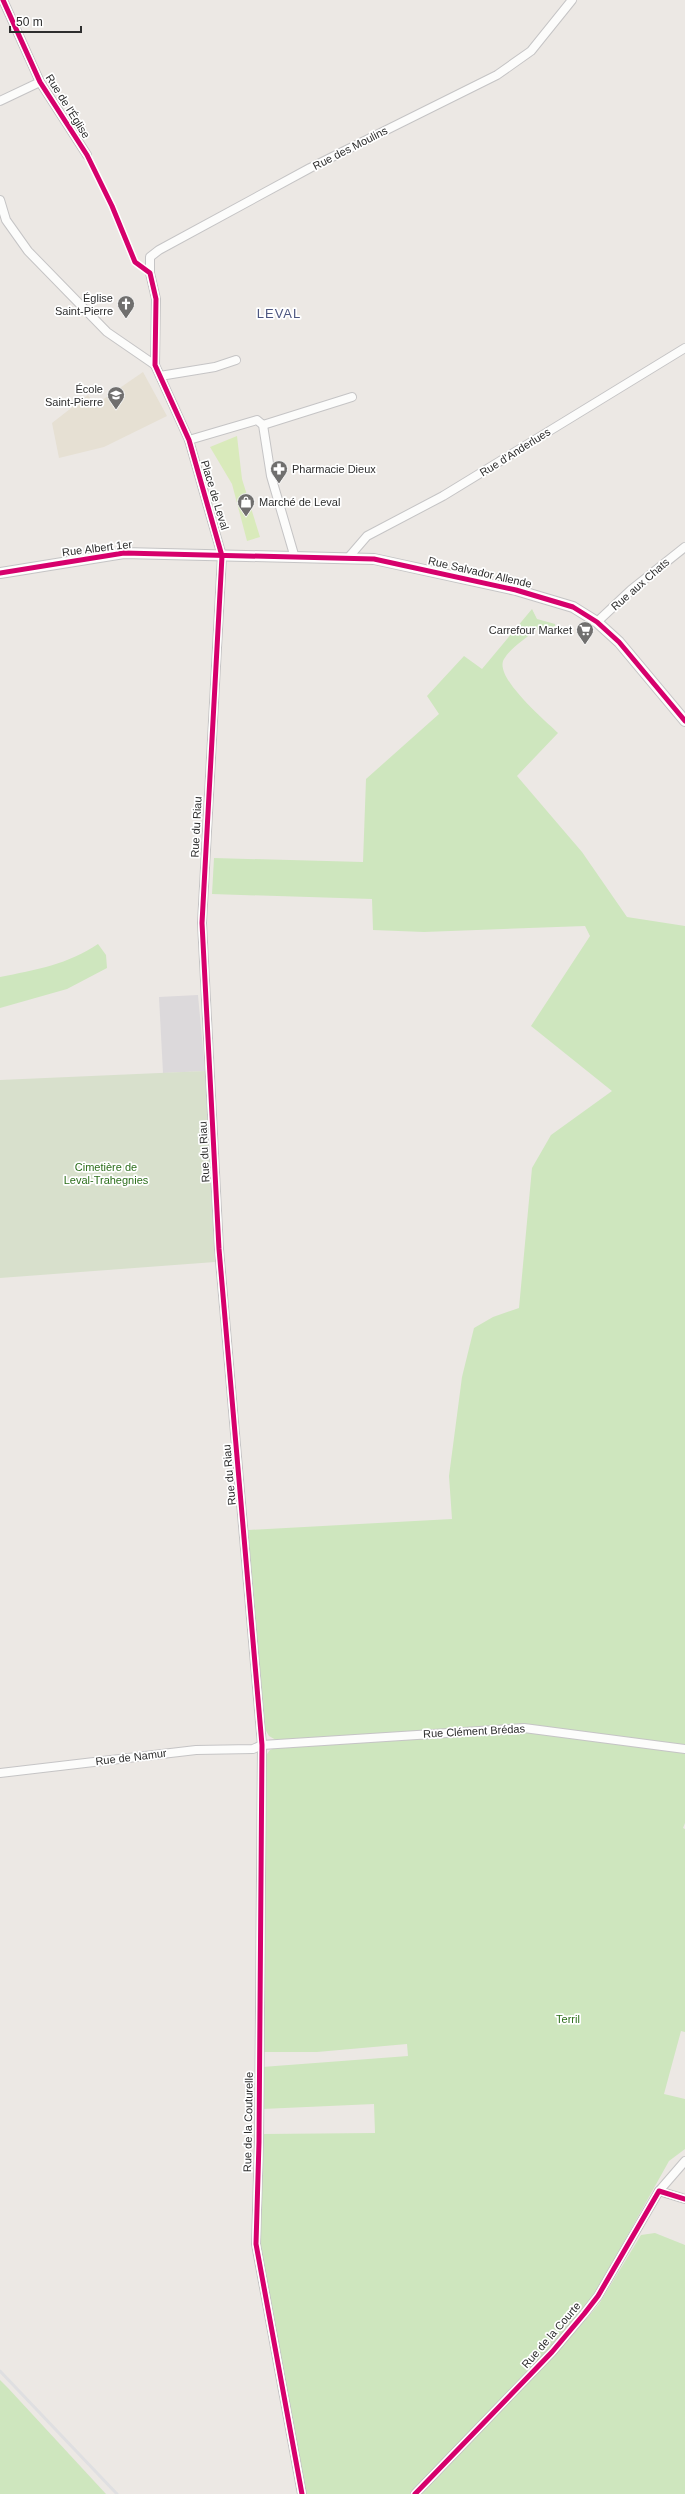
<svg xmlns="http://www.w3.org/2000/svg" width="685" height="2494" font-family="Arial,sans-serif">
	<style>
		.industrial { fill: #dcd9db }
		.education { fill: #e6e0d3 }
		.green { fill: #cee6be }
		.cemetery { fill: #d8e0cc }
		.pitch { fill: #d9eabb }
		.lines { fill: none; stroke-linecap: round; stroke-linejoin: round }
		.minor-casing { stroke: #c5c4c5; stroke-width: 10 }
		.tertiary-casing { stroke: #c5c4c5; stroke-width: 12 }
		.minor { stroke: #fcfcfb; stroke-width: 8 }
		.tertiary { stroke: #fcfcfb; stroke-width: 10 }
		.rail { stroke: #dfdfe1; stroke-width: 3 }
		.cycleway-casing { stroke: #fff; stroke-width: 8 }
		.cycleway { stroke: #d6006c; stroke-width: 5 }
		.labels { text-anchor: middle; stroke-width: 3.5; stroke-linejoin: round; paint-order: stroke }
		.street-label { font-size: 11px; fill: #2e2e2e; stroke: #fff }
		.poi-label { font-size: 11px; fill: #2e2e2e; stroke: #fff; text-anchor: end }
		.park-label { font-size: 11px; fill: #2c6e1b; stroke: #fff }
		.quarter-label { font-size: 13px; letter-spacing: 1px; fill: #4d5680; stroke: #fff }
	</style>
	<rect width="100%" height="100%" fill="#ece8e4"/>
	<polygon class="industrial" points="198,995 205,1071 163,1073 159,997"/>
	<polygon class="education" points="143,372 167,416 104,447 59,458 52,423 88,395 95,405"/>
	<g class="green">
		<path d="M532,609L537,619L555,624V627L540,631L535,629C526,640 513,645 504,659C493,677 546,721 558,733L517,776L582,852L627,917L685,926V1746L514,1725L276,1740L269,1736L265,1729L248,1530L452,1519L449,1476L462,1377L474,1328L493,1317L519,1308L532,1168L551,1135L612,1091L531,1026L590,936L585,926L424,932L373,930L372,899L212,894L214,858L363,862L366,779L439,714L427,696L464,656L482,669Z"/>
		<path d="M98,944L106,955L107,968L67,989L0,1008V977C35,970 69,964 98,944Z"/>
		<path d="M517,1731L685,1753V1823L683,1828L685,1829V2032L681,2031L664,2094L685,2099V2149L669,2161L596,2292C544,2364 472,2429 410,2494H305L259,2244L262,2134L375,2133L374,2104L262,2109V2067L408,2056L407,2044L317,2052H262L264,1758L270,1750L275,1748Z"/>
		<polygon points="655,2233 685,2245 685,2494 420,2494 562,2347 599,2304 641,2235"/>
		<polygon points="0,2380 8,2388 106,2494 0,2494"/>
	</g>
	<polygon class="cemetery" points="205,1071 215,1262 0,1278 0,1080"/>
	<polygon class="pitch" points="237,436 242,479 260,537 247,541 232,484 210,447"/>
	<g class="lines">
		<g class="minor-casing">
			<g id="minor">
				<polyline points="3,0 40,82 87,155"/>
				<polyline points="0,101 40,82"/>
				<polyline points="0,200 6,220 28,251 107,332 155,365"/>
				<polyline points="160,376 215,367 236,360"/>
				<polyline points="263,425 352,397"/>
				<polyline points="189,440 257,420 263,425 271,476 295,558"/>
				<polyline points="348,558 367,536 443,496 685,348"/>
				<polyline points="597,622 631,590 685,547"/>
				<polyline points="0,1773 196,1750 253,1749 262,1745 524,1728 685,1749"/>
				<polyline points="659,2191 685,2199"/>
				<polyline points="302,2494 256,2244 259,2142 262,1745 219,1249 202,923 222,556 189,440 155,365 156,299 150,273 150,257 159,250 310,168 497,75 531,51 572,0"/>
				<polyline points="415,2494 552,2352 584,2314 598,2296 659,2191 685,2161"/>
			</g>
		</g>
		<g class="tertiary-casing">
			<polyline id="tertiary" points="0,573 124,553 374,559 516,590 573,607 597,622 619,642 685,721"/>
		</g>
		<use href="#minor" class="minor"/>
		<use href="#tertiary" class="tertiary"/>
		<polyline class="rail" points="0,2371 117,2494"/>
		<g class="cycleway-casing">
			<g id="cycleway">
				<polyline points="3,0 40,82 87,155 112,206 135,262 150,273 156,299 155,365 189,440 222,556 202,923 219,1249 262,1745 259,2142 256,2244 302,2494"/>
				<polyline points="0,573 124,553 374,559 516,590 573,607 597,622 619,642 685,721"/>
				<polyline points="415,2494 552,2352 584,2314 598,2296 659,2191 685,2199"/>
			</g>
		</g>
		<use href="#cycleway" class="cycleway"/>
	</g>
	<defs>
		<g id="church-pin" transform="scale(0.9)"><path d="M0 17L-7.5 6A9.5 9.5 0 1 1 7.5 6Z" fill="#706f6e" stroke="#fff"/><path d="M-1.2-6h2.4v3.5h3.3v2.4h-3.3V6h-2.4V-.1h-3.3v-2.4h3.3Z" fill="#fff"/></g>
		<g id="school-pin" transform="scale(0.9)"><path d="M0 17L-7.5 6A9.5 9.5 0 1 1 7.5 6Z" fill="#706f6e" stroke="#fff"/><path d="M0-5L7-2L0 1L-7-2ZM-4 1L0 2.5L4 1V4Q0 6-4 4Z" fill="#fff"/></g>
		<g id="pharmacy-pin" transform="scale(0.9)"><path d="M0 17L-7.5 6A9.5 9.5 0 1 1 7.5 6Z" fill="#706f6e" stroke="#fff"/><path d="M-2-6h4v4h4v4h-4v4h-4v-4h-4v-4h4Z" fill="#fff"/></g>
		<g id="shop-pin" transform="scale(0.9)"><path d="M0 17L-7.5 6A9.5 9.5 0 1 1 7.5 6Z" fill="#706f6e" stroke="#fff"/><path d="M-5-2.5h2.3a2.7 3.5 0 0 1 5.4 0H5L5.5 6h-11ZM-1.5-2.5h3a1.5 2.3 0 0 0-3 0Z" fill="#fff"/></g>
		<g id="supermarket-pin" transform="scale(0.9)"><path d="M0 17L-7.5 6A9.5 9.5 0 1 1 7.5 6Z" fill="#706f6e" stroke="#fff"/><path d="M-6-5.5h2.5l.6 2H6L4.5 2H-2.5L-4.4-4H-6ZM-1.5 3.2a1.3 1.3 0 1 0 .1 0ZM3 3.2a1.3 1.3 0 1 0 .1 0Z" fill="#fff"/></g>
	</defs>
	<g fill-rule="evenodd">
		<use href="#church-pin" x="126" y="304"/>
		<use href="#school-pin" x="116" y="395"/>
		<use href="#pharmacy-pin" x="279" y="469"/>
		<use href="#shop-pin" x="246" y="502"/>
		<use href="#supermarket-pin" x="585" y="630"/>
	</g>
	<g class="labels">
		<g class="street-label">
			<text transform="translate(68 106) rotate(58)" y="4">Rue de l'Église</text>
			<text transform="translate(350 148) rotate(-27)" y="4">Rue des Moulins</text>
			<text transform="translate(515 452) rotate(-32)" y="4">Rue d'Anderlues</text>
			<text transform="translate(215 495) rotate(73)" y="4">Place de Leval</text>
			<text transform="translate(97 548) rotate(-7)" y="4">Rue Albert 1er</text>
			<text transform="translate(480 572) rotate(13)" y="4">Rue Salvador Allende</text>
			<text transform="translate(640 584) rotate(-41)" y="4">Rue aux Chats</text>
			<text transform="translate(196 827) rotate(-87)" y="4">Rue du Riau</text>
			<text transform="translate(204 1152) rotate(-93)" y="4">Rue du Riau</text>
			<text transform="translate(229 1475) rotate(-95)" y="4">Rue du Riau</text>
			<text transform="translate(474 1731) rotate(-3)" y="4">Rue Clément Brédas</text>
			<text transform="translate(131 1757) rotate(-7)" y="4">Rue de Namur</text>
			<text transform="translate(248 2122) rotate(-89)" y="4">Rue de la Couturelle</text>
			<text transform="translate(551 2335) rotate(-49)" y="4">Rue de la Courte</text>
		</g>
		<g class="poi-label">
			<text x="113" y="302">Église<tspan x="113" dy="13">Saint-Pierre</tspan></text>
			<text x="103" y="393">École<tspan x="103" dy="13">Saint-Pierre</tspan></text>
			<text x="292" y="473" text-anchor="start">Pharmacie Dieux</text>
			<text x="259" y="506" text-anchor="start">Marché de Leval</text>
			<text x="572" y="634">Carrefour Market</text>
		</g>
		<g class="park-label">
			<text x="106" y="1171">Cimetière de<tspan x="106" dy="13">Leval-Trahegnies</tspan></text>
			<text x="568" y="2023">Terril</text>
		</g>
		<g class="quarter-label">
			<text x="279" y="318">LEVAL</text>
		</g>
	</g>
	<path d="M10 26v6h71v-6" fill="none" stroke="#2e2e2e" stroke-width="2"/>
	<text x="16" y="26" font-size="12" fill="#2e2e2e" stroke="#ffffff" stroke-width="3" paint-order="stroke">50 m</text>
</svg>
